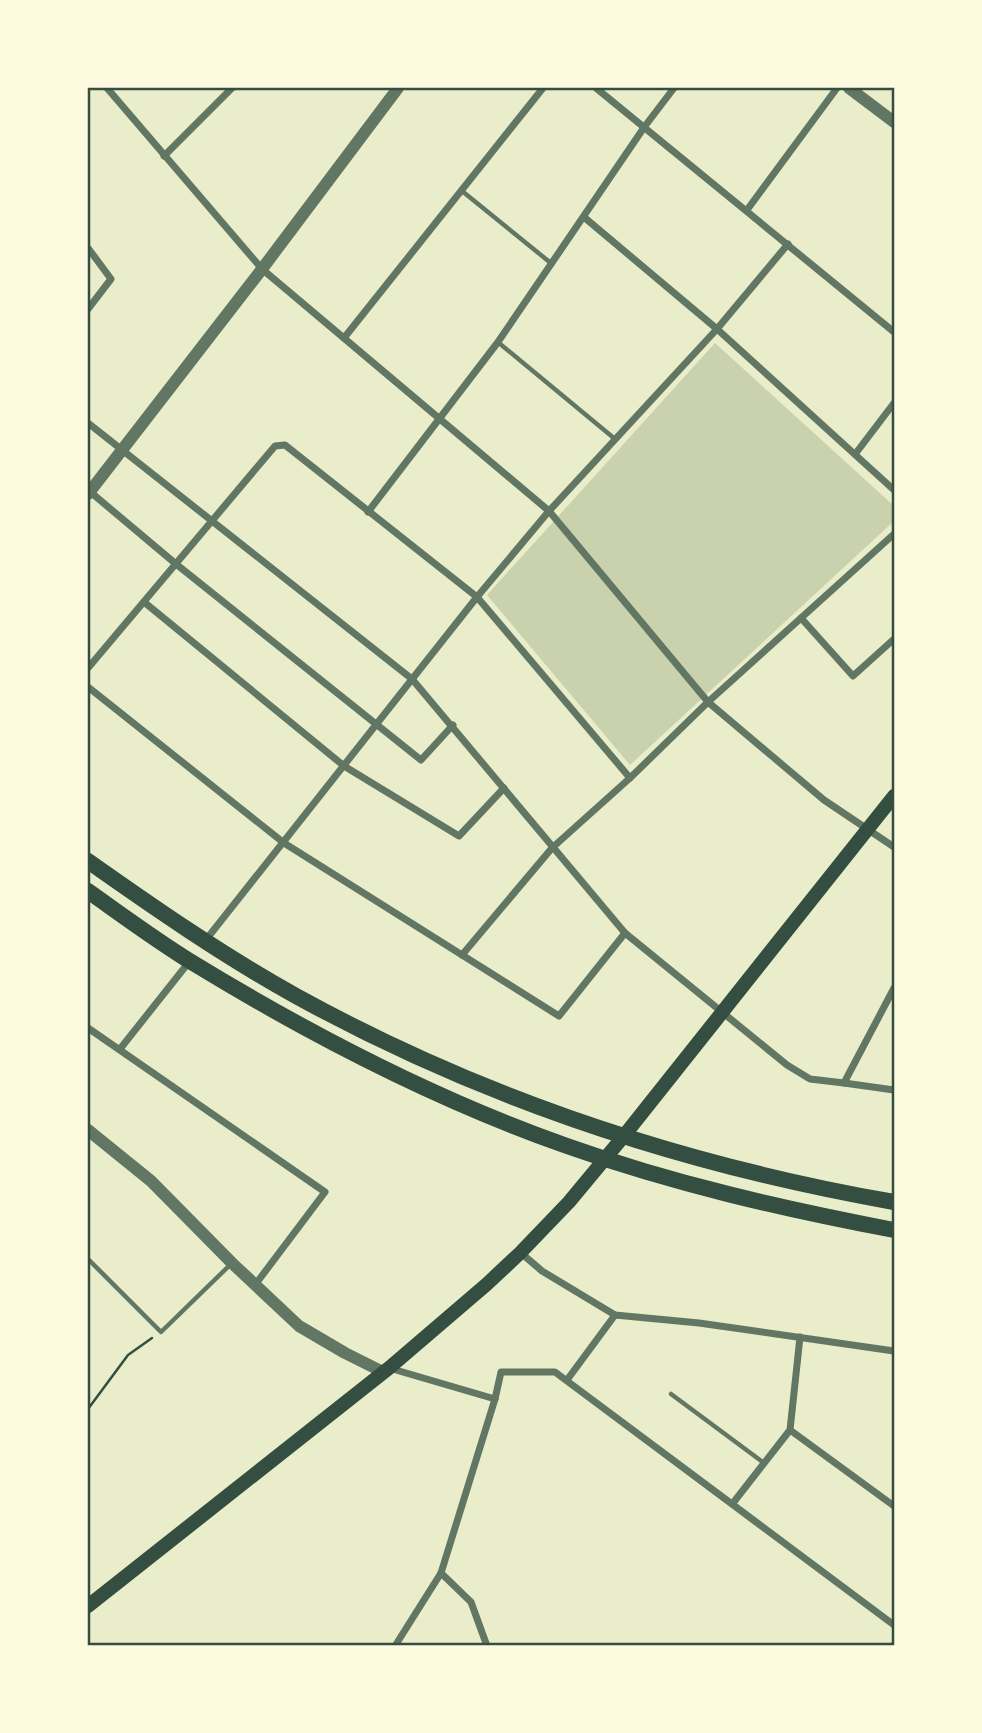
<svg xmlns="http://www.w3.org/2000/svg" width="982" height="1733" font-family="Helvetica,sans-serif">
	<style>
		.green { fill: #cad2ad }
		.lines { fill: none; stroke-linecap: round; stroke-linejoin: round }
		.path { stroke: #344e41; stroke-width: 2.5 }
		.service { stroke: #617663; stroke-width: 4.5 }
		.minor { stroke: #617663; stroke-width: 7 }
		.tertiary { stroke: #617663; stroke-width: 12 }
		.primary { stroke: #344e41; stroke-width: 14 }
		.trunk { stroke: #344e41; stroke-width: 16 }
		.neatline { fill: none; stroke: #344e41; stroke-width: 2.5 }
	</style>
	<rect width="100%" height="100%" fill="#e9edc9"/>
	<polygon class="green" points="715,343 894,506 894,521 630,765 487,595"/>
	<g class="lines">
		<polyline class="path" points="88,1409 128,1355 152,1338"/>
		<g class="service">
			<polyline points="462,191 552,264"/>
			<polyline points="499,343 615,439"/>
			<polyline points="88,1259 161,1332 232,1263"/>
			<polyline points="671,1394 764,1463"/>
		</g>
		<g class="minor">
			<polyline points="107,88 262,269 549,511 708,702 824,800 894,847"/>
			<polyline points="596,88 894,332"/>
			<polyline points="164,156 232,88"/>
			<polyline points="747,210 837,88"/>
			<polyline points="585,218 717,329 894,490"/>
			<polyline points="88,248 111,279 88,309"/>
			<polyline points="344,338 543,88"/>
			<polyline points="88,423 412,679 625,933 787,1065 810,1079 844,1083"/>
			<polyline points="856,453 894,403"/>
			<polyline points="88,490 176,564 421,760 453,725"/>
			<polyline points="368,512 498,342 645,126 674,88"/>
			<polyline points="144,602 344,766 459,836 504,788"/>
			<polyline points="801,618 853,676 894,639"/>
			<polyline points="88,668 275,446 285,445 477,597 630,778"/>
			<polyline points="88,687 284,843 559,1016 625,933"/>
			<polyline points="205,941 477,597 549,511 717,329 788,244"/>
			<polyline points="462,955 552,848 630,778 708,702 894,534"/>
			<polyline points="894,988 844,1083 894,1090"/>
			<polyline points="88,1028 325,1192 255,1285"/>
			<polyline points="120,1049 189,962"/>
			<polyline points="521,1253 542,1271 615,1315 699,1323 894,1351"/>
			<polyline points="389,1368 495,1399"/>
			<polyline points="567,1380 615,1315"/>
			<polyline points="790,1430 894,1506"/>
			<polyline points="733,1503 790,1430 800,1337"/>
			<polyline points="441,1573 471,1602 487,1646"/>
			<polyline points="395,1646 441,1573 495,1399 501,1372 555,1372 894,1625"/>
			<polyline points="894,1646 894,1645"/>
		</g>
		<g class="tertiary">
			<polyline points="849,88 894,122"/>
			<polyline points="88,494 262,269 398,88"/>
			<polyline points="88,1130 151,1181 232,1263 299,1326 345,1353 383,1372"/>
		</g>
		<polyline class="primary" points="88,1606 389,1368 487,1284 520,1253 569,1202 623,1137 894,796"/>
		<g class="trunk">
			<path d="M88,861C156,909 224,956 296,996C485,1100 683,1165 894,1202"/>
			<path d="M88,891C122,915 157,941 193,963C311,1035 436,1100 567,1146C674,1184 784,1209 894,1230"/>
		</g>
	</g>
	<rect width="982" height="1733" fill="none" stroke="#fefae0" stroke-width="178"/>
	<rect x="89" y="89" width="804" height="1555" class="neatline"/>
</svg>
